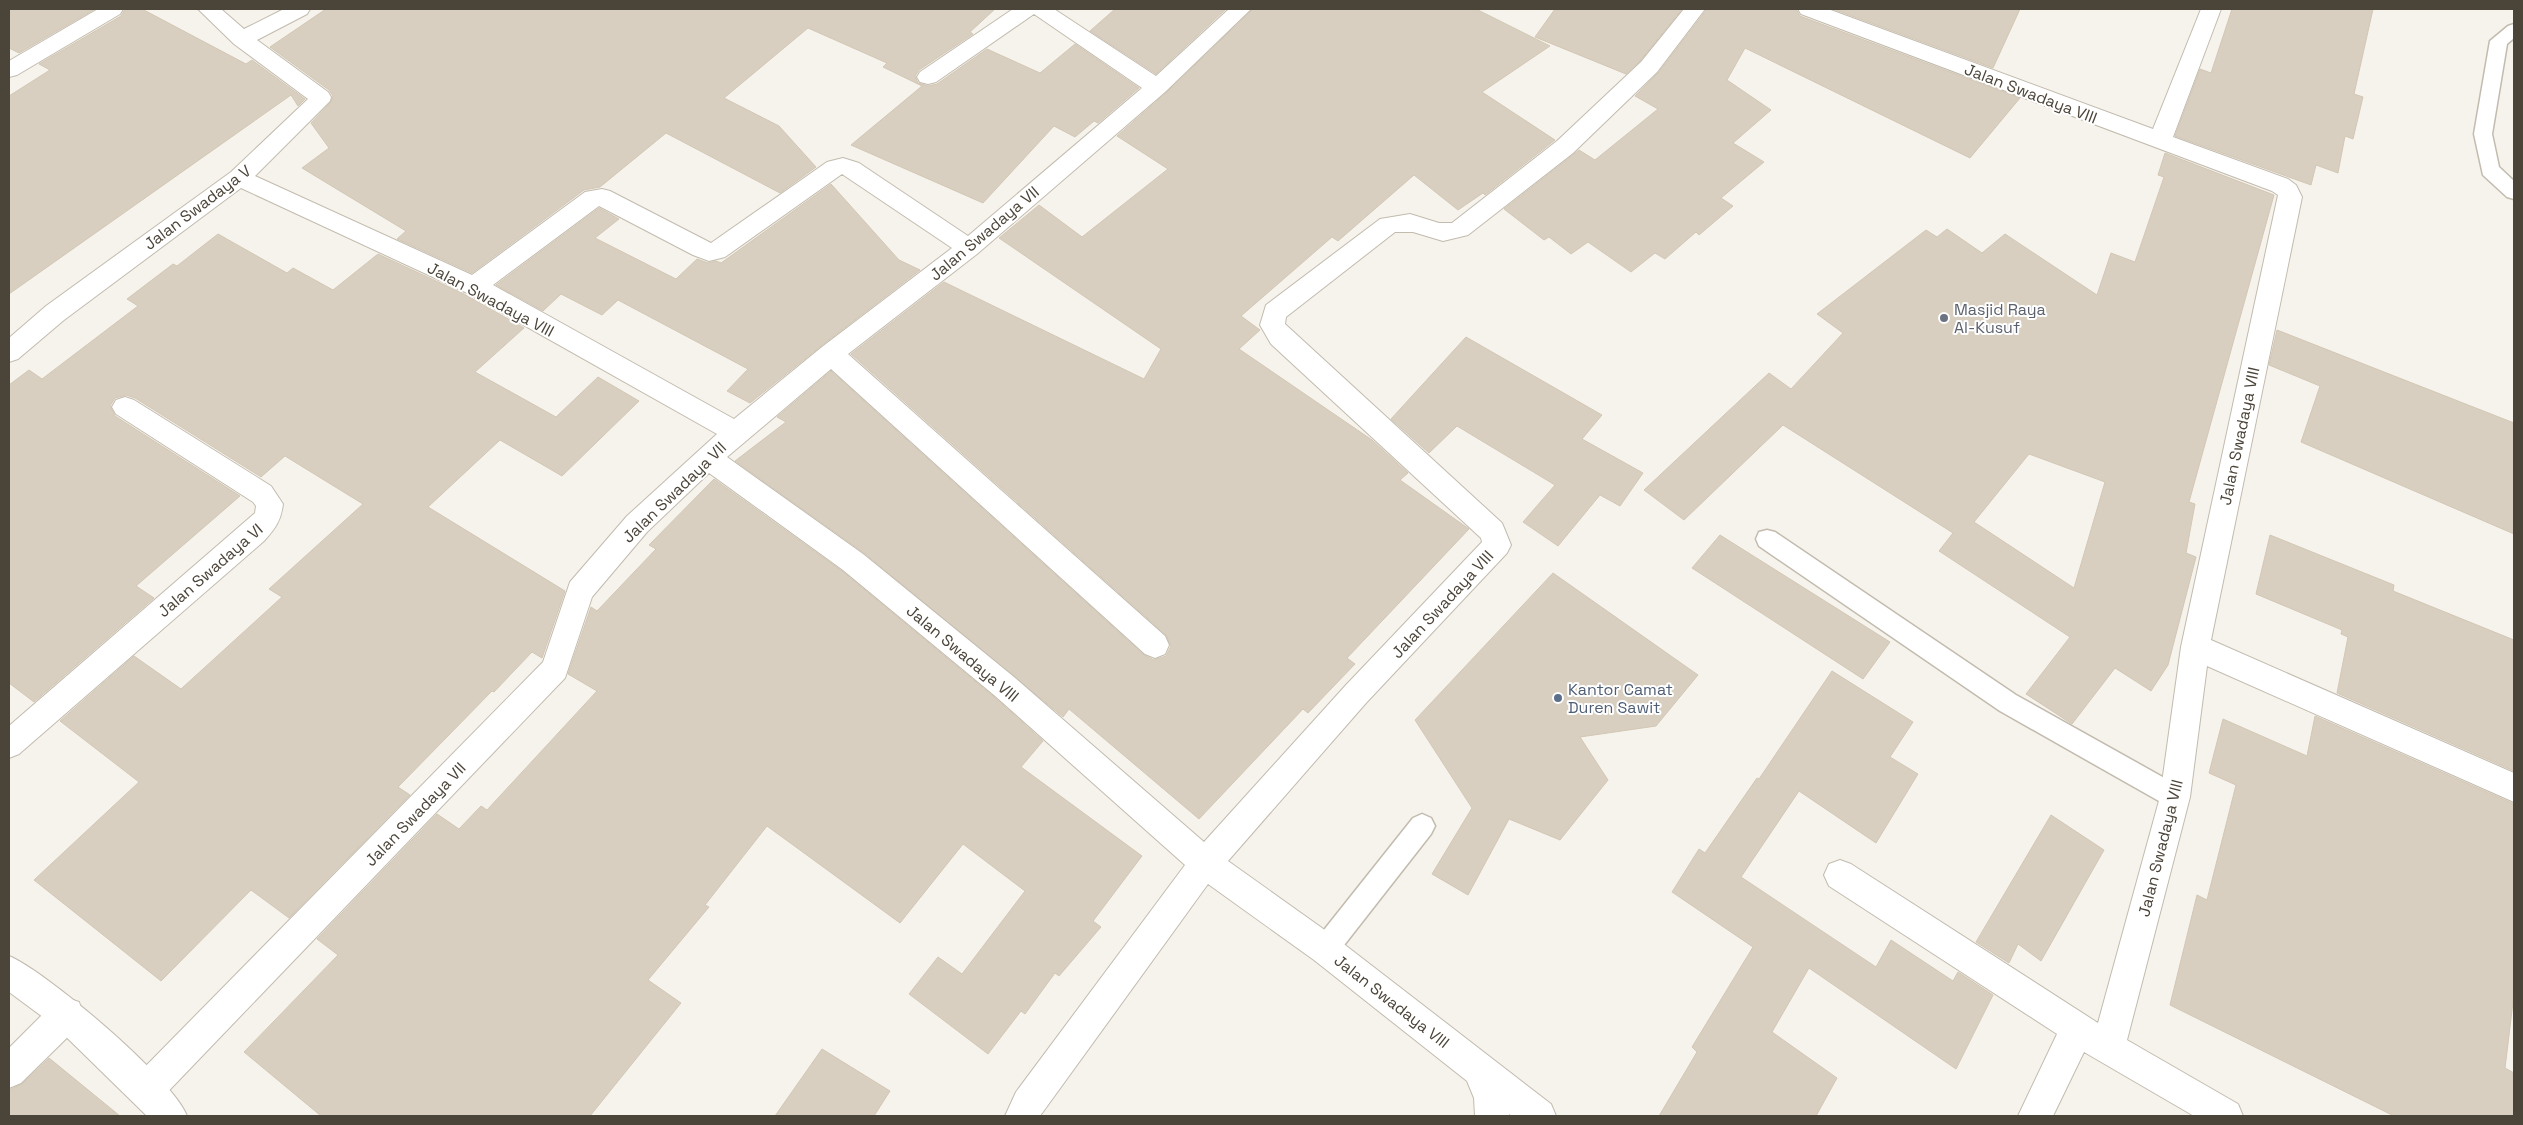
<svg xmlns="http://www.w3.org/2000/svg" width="2523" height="1125" font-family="'Space Grotesk',sans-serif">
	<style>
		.building { fill: #d8cfc1; stroke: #d3c7b4; fill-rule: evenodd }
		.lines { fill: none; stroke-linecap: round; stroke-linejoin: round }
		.service-casing { stroke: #c2bbae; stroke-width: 3 }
		.minor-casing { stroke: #c2bbae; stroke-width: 2 }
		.tertiary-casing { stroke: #c2bbae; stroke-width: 2 }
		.service { fill: #fff; fill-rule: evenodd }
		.minor { fill: #fff; fill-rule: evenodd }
		.tertiary { fill: #fff; fill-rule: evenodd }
		.worship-dot { fill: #6b7280; stroke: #fff; stroke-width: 2 }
		.service-dot { fill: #5c6f8a; stroke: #fff; stroke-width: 2 }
		.labels { text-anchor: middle; stroke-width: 4; stroke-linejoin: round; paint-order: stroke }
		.street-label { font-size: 16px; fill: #4b4439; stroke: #fff }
		.worship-label { font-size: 16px; fill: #5b616d; stroke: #fff; text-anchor: start }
		.service-label { font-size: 16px; fill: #4e5e75; stroke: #fff; text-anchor: start }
	</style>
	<rect width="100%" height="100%" fill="#f6f3ec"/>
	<g class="building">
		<polygon points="9,9 95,9 19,53 9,48"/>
		<polygon points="125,9 142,9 246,64 252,60 305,99 298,106 291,95 9,294 9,96 50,70 39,64 121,16"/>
		<polygon points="326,9 995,9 970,32 973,34 919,70 915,76 918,83 928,86 937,84 987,49 1040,73 1075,44 1139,88 1098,123 1094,121 1075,137 1054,126 983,203 851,145 922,86 883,67 887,63 808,28 724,98 779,126 816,167 780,193 666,133 600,187 584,190 472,273 397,239 406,231 302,168 329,148 311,123 331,102 333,96 329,90 270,47"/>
		<polygon points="1115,9 1226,9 1156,74 1090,31"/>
		<polygon points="1253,9 1476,9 1550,46 1482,92 1555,140 1485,195 1483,193 1458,210 1414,175 1338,241 1332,237 1241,316 1260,330 1239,349 1372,440 1408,473 1400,480 1469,529 1347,658 1355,664 1308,713 1303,709 1199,819 1069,709 1063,717 864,553 735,461 786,422 777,417 831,371 1144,655 1154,660 1166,656 1171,646 1166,635 851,354 944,282 1144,379 1161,349 999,238 1039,205 1082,237 1168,169 1117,136 1166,93"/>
		<polygon points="1555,9 1682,9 1640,61 1626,74 1535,37"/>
		<polygon points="1707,9 1796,9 1800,16 2020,98 1970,158 1745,48 1727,80 1771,110 1733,143 1764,162 1721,198 1733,206 1699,235 1696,232 1665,259 1655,253 1631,272 1588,242 1571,254 1549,237 1544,240 1504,209 1579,150 1595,160 1658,109 1635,96 1658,73"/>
		<polygon points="1833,9 2020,9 1993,68"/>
		<polygon points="2232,9 2373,9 2354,94 2363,97 2353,139 2345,136 2338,173 2316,165 2311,185 2175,136 2200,69 2211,73"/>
		<path d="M2165,153L2274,195L2189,502L2195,504L2186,553L2196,557L2168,665L2151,691L2115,668L2072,724L2026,694L2070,637L1939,551L1953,533L1783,425L1684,520L1644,490L1769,373L1791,389L1843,333L1817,314L1926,230L1937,237L1947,229L1982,253L2005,234L2097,295L2111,253L2135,262L2164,177L2158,175ZM2029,454L2105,482L2074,588L1974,522Z"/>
		<polygon points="831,184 899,260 920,270 821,346 750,403 727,391 748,369 618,300 602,315 561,294 543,311 496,285 599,208 619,219 595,238 676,279 697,259 708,263 716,261 721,263"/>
		<polygon points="218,234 287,273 293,268 333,290 378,254 464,294 524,328 475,372 556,417 598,377 639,401 562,476 500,440 428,507 565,591 542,658 532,652 494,692 492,691 398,787 410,795 289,918 251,890 161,981 34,880 139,782 60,721 134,656 181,689 282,597 269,589 363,504 285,456 261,477 135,398 126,395 115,398 110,406 115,416 240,496 136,586 154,598 34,702 9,683 9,385 29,370 42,379 138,306 127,299 173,264 177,266"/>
		<polygon points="2277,330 2514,423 2514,534 2301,442 2320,386 2269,365"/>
		<polygon points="1466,337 1602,415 1582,439 1643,473 1620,506 1600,495 1558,546 1523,522 1555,485 1457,426 1429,453 1391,419"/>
		<polygon points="714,479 842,571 993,696 1043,741 1021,767 1142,856 1093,921 1101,927 1059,976 1055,973 1025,1014 1021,1011 988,1054 909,994 938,957 962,974 1025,891 963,844 900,923 767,826 705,905 709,907 648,980 681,1003 590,1116 321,1116 244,1052 338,955 317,939 437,814 459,829 481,806 487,810 597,691 568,674 591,607 597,611 656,549 649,545"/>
		<polygon points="1720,535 1890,642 1863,679 1692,568"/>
		<polygon points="2270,535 2394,585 2393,591 2514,640 2514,771 2337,693 2348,637 2341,634 2342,630 2256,594"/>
		<polygon points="1553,573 1698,675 1656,726 1580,737 1608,780 1560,840 1509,819 1468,895 1432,874 1472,808 1415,720"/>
		<polygon points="1832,671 1913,722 1890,757 1918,774 1876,843 1799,791 1741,877 1876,967 1891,940 1953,981 1958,972 1993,995 1956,1069 1809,968 1772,1032 1837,1078 1816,1116 1659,1116 1697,1052 1692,1047 1753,947 1672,892 1699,849 1705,853 1757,778 1759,779"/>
		<polygon points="2315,716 2514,804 2514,994 2505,1068 2514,1073 2514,1116 2394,1116 2170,1005 2197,895 2207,900 2236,785 2209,773 2223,719 2307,756"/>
		<polygon points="2051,815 2104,850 2041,961 2018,944 2009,963 1976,942"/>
		<polygon points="822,1049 890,1091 874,1116 775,1116"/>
		<polygon points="49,1058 120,1116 9,1116 9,1090 22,1084"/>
	</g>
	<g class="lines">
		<g class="service-casing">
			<g id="service">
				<polygon points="2514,24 2514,38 2507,44 2492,134 2499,167 2514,181 2514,199 2507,197 2483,175 2474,134 2490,41 2508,26"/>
				<polygon points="1767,530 1775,532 2016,695 2184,789 2187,797 2184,805 2175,809 2166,805 2000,711 1759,546 1756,539 1759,532"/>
				<polygon points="1422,814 1431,818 1435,826 1431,834 1334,958 1325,962 1316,958 1312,949 1316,940 1413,818"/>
			</g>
		</g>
		<g class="minor-casing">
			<g id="minor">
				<polygon points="98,9 123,9 120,14 17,75 9,77 9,61"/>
				<path d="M198,9H221L244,29L284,9H310L307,14L257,40L328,92L331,97L330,101L255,176L472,275L585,192L602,189L610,191L711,243L827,162L843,158L859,163L968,236L1142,88L1034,14L936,82L928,84L920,82L917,77L920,72L1013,9H1054L1156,76L1229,9H1251L1165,92L977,254L848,354L1165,636L1169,645L1165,654L1155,658L1145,654L831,369L727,457L863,554L1014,677L1204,842L1346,685L1482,542L1481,538L1271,344L1260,325L1266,305L1380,219L1410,214L1439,223H1452L1557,141L1641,62L1684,9H1705L1657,72L1573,153L1468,235L1443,241L1413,232H1395L1286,317L1285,324L1502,523L1511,545L1507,553L1366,703L1228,861L1336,938L1551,1104L1556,1116H1512L1509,1114V1116H1475L1474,1098L1467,1081L1314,960L1208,884L1040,1116H1005L1016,1092L1185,865L994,695L843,570L709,473L647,532L592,597L565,678L158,1102L146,1107L134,1102L129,1090L134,1078L543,662L570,582L627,516L717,434L465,292L241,188L64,320L18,359L9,362V338L46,306L231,172L308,99L234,44ZM842,174L952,248L822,347L734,419L493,285L599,206L693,255L709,261L725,257Z"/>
				<polygon points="1798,9 1828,9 2153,129 2201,9 2221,9 2173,137 2288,179 2296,185 2302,197 2211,640 2514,773 2514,802 2207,666 2190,797 2127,1040 2238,1104 2243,1116 2194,1116 2084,1052 2053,1116 2018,1116 2057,1034 1829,886 1824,875 1829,864 1840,860 1851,864 2098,1023 2160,797 2181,647 2278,195 2272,191 1801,14"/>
				<path d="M125,397L134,400L271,486L283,504C281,521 275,529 264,541L19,754L9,758V726L255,513L256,506L253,502L116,414L112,407L116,400Z"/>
				<polygon points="67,998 79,1002 83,1014 79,1026 21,1083 9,1088 9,1048 55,1002"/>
			</g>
		</g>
		<g class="tertiary-casing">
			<path id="tertiary" d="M9,956C46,971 174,1080 187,1116H147L55,1026L9,992Z"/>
		</g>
		<use href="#service" class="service"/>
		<use href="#minor" class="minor"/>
		<use href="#tertiary" class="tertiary"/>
	</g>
	<circle class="worship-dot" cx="1944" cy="318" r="5"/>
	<circle class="service-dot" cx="1558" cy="698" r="5"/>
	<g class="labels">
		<g class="street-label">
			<text transform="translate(2031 93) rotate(21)" y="6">Jalan Swadaya VIII</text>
			<text transform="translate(197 207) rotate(-37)" y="6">Jalan Swadaya V</text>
			<text transform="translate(984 233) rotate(-40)" y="6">Jalan Swadaya VII</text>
			<text transform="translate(491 299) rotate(28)" y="6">Jalan Swadaya VIII</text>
			<text transform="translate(2239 436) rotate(-78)" y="6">Jalan Swadaya VIII</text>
			<text transform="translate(674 492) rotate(-44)" y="6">Jalan Swadaya VII</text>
			<text transform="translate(210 570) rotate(-41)" y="6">Jalan Swadaya VI</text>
			<text transform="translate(1442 604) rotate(-47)" y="6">Jalan Swadaya VIII</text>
			<text transform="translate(963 653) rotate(40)" y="6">Jalan Swadaya VIII</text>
			<text transform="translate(415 814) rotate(-46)" y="6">Jalan Swadaya VII</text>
			<text transform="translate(2160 848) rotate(-76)" y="6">Jalan Swadaya VIII</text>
			<text transform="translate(1392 1001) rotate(38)" y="6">Jalan Swadaya VIII</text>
		</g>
		<g class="worship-label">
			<text x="1954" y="315">Masjid Raya<tspan x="1954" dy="18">Al-Kusuf</tspan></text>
		</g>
		<g class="service-label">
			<text x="1568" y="695">Kantor Camat<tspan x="1568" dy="18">Duren Sawit</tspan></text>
		</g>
	</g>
	<rect width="2523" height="1125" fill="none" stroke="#4b4439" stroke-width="20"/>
</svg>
